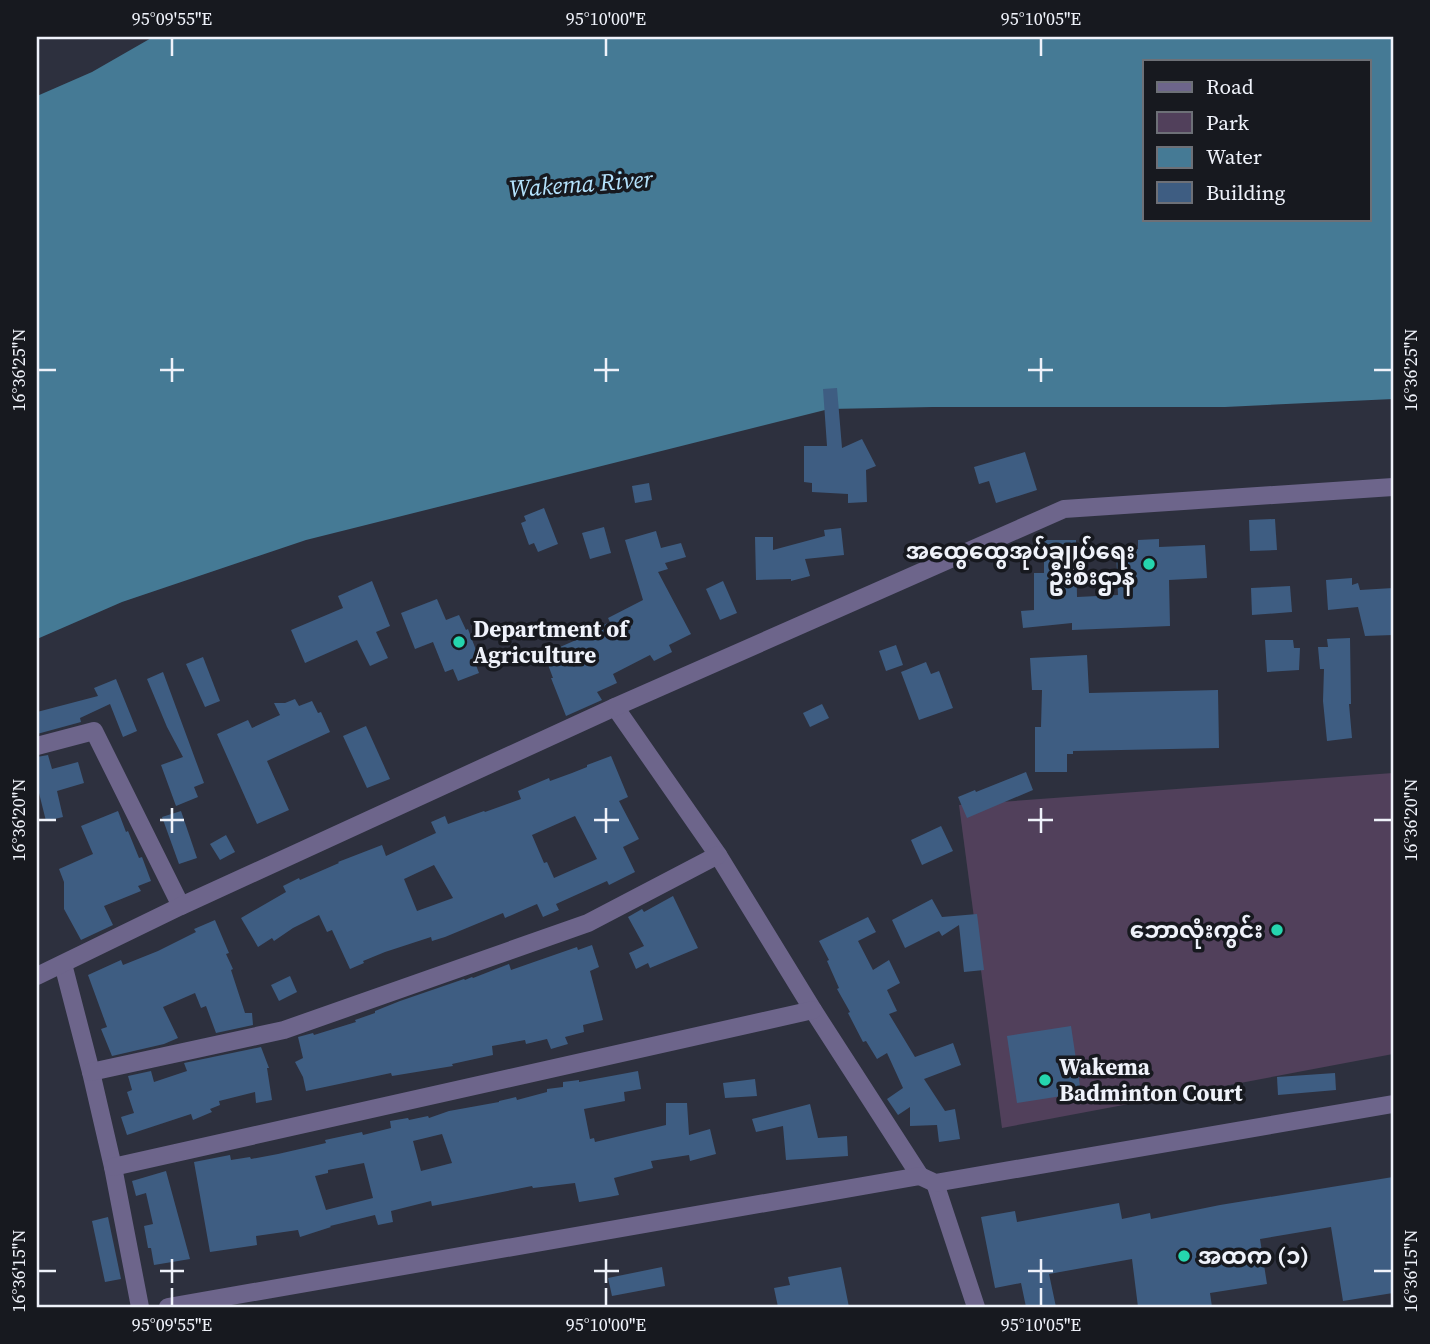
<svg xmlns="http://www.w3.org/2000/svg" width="1430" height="1344" font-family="'Source Serif 4','Noto Sans Myanmar',serif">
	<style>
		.green { fill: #51405b }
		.water { fill: #457a95; fill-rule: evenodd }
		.building { fill: #3e5d82; fill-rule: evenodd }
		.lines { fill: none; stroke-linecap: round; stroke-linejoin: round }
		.minor { stroke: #6d658b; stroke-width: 18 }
		.ticks { fill: none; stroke: #eff2fa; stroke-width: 2.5 }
		.poi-dot { fill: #25d5ae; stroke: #17191f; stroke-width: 2.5 }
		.labels { text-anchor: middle; stroke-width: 7; stroke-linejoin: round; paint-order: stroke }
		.poi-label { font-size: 23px; font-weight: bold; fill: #eff2fa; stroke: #17191f; text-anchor: start }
		.water-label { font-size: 24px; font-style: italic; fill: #b5e3fd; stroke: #17191f }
		.neatline { fill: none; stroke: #eff2fa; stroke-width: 2.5 }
		.ticks-label { font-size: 18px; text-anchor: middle; fill: #eff2fa }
	</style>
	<rect width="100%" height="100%" fill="#2d303e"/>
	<polygon class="green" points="1393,773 1393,1054 1002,1128 959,805"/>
	<path class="water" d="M153,37H1393V399L1225,407H933L829,409L306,540L122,602L37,639V96L92,72ZM1145,61H1369V219H1145Z"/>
	<g class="building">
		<polygon points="837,388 842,448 862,439 876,466 866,470 867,502 848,503 848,494 812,492 812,483 804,482 804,446 827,446 823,389"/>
		<polygon points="1025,452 1037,490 996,503 989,481 979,484 974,467"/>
		<polygon points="649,483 652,500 635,503 632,486"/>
		<polygon points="544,508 558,544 538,552 534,543 529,545 521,523 526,521 524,516"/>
		<polygon points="1275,519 1277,550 1250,551 1249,520"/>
		<polygon points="604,527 611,553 590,559 582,533"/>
		<polygon points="841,528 844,555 805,559 810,576 791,581 791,579 756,580 755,537 773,537 773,550 825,536 824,530"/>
		<polygon points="656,531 661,548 681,543 686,557 665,563 668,569 658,572 691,634 669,645 672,652 654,661 650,655 613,674 617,683 597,692 602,700 566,716 551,678 553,678 544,654 576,640 575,638 610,622 608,618 643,600 625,540"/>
		<polygon points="1159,539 1159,547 1205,545 1207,578 1169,580 1170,626 1072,630 1072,623 1023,628 1021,611 1034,610 1034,573 1044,573 1044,540 1076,540 1077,597 1118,595 1116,550 1138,549 1138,540"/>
		<polygon points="1352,578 1352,585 1358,583 1360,590 1393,588 1393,635 1365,636 1358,607 1328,610 1326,580"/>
		<polygon points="372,581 390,626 376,632 388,658 370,666 357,640 305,663 291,630 343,608 338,596"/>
		<polygon points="723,581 737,613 720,620 706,589"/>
		<polygon points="1290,586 1292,612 1252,615 1251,588"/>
		<polygon points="437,599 446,620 459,615 466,630 468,629 479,658 474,660 479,673 458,681 453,669 445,672 433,642 415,649 401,613"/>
		<polygon points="1350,638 1351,704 1349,704 1352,738 1327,741 1323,701 1324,669 1320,669 1318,647 1328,647 1327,639"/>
		<polygon points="1265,640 1293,640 1294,648 1300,648 1299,670 1267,672"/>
		<polygon points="896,645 903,665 886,671 879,651"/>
		<polygon points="1087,655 1089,693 1218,690 1219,748 1073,751 1073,754 1067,754 1067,772 1035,772 1035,727 1041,727 1042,690 1032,690 1030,658"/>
		<polygon points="203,657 220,701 205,707 186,664"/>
		<polygon points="926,662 931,674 939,671 953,708 919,720 901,672"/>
		<polygon points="163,672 204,783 194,787 198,797 176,806 161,765 183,757 167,727 147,679"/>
		<polygon points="116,679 137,731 123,737 110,704 80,718 81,722 37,734 37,712 98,696 94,688"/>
		<polygon points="295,699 299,706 312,701 318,713 321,712 330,732 267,761 289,810 257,824 217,734 248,720 252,728 280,715 274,703 285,703"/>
		<polygon points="822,704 829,718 810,727 803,713"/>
		<polygon points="366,726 390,779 367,788 343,736"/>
		<polygon points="48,755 52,769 78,762 84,783 57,791 63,817 46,821 37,785 37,757"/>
		<path d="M611,756L628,797L619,801L639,839L623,847L635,872L609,885L607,881L556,904L559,910L543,917L537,904L505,918L503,913L445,937L432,941L431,937L385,952L363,961L364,963L350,969L332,930L327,932L319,915L293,928L274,941L272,938L258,947L241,918L286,892L283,886L299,878L300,880L339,863L338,862L382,845L386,856L436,833L431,822L445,816L448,824L484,811L485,812L521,799L518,791L549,778L550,781L572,773L587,767V765ZM575,816L597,859L554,878L547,862L544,863L532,835ZM434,865L453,898L417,911L404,879Z"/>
		<polygon points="1026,772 1033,790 967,818 958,797 975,790 976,792"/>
		<polygon points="118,811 126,832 128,831 139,858 142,857 151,881 138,886 141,891 104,906 113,925 81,940 64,909 64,882 59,869 93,854 81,826"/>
		<polygon points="181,811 197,858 179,864 162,817"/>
		<polygon points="941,826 953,851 922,865 911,840"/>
		<polygon points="226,835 235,852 220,860 210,844"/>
		<polygon points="673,896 698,948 650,968 648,963 636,969 629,953 644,946 628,917 642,909 644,912"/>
		<polygon points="932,899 942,917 977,914 984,970 964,972 959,925 942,936 939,931 905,948 892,920"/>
		<polygon points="868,917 876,932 858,941 873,970 889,960 900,983 887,990 897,1011 889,1014 915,1057 953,1043 961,1065 924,1079 945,1111 955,1109 960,1139 939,1142 937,1125 910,1126 910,1107 898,1115 887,1099 903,1088 887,1053 877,1059 866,1041 863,1042 848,1013 850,1012 837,989 839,988 827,961 829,960 819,941"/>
		<polygon points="215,920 229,953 226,954 233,969 231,970 245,1013 252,1013 253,1025 216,1033 206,1006 201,1008 195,993 163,1007 178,1038 164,1044 112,1056 101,1029 107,1027 88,975 121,960 123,965 158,951 196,932 194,929"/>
		<polygon points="592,945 599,967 590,971 603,1020 583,1025 584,1032 565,1037 568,1044 551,1049 547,1039 526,1044 525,1040 492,1046 493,1055 452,1064 453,1066 392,1076 391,1073 306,1091 303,1077 295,1062 303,1058 298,1037 313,1033 314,1035 356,1022 355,1020 375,1013 375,1011 400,1001 464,979 465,980 472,977 473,978 509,964 511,970 577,947 578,950"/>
		<polygon points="290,976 297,992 279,1001 271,985"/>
		<polygon points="1071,1026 1081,1093 1017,1103 1007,1036"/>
		<polygon points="261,1047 269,1068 267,1068 272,1100 256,1103 255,1092 219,1101 220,1105 210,1109 212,1112 193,1120 191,1114 127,1135 121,1117 134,1113 127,1092 132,1090 128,1076 151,1071 154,1082 187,1071 184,1063"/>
		<path d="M638,1071L641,1089L624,1092L625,1101L584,1109L590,1139L594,1138L595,1142L666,1125V1103H687L689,1135L710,1129L716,1154L690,1161L689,1155L651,1161L653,1168L614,1178L619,1195L609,1197L579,1202L575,1183L533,1188L532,1186L432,1206L431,1201L391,1211L393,1222L378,1225L375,1215L330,1226L331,1227L300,1237L298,1230L256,1236L257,1245L210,1252L194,1162L230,1155L231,1160L250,1157L251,1159L278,1154L326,1143L325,1140L362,1132L363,1135L391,1128L390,1121L408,1118L409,1120L428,1116L429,1118L449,1111L499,1102V1101L516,1097L517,1100L547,1092V1089L563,1087V1082L579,1080V1082ZM442,1134L452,1163L421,1171L413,1141ZM364,1163L373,1198L326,1210L315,1176L328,1173V1170Z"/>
		<polygon points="1335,1073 1336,1090 1278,1095 1277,1077"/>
		<polygon points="755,1079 757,1096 725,1098 723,1083"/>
		<polygon points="810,1104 818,1138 847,1136 848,1156 786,1160 783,1126 756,1132 752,1119"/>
		<polygon points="166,1171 190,1259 154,1265 151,1248 148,1248 144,1226 153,1224 146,1193 136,1196 132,1181"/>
		<polygon points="1393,1177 1393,1293 1343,1301 1331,1227 1260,1239 1267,1284 1210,1293 1212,1307 1138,1307 1132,1259 1049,1274 1056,1307 1026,1307 1021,1283 995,1288 981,1217 1015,1211 1017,1222 1119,1203 1122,1219 1150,1213 1151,1219 1220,1205"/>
		<polygon points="108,1217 121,1279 105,1282 92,1221"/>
		<polygon points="662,1267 665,1286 612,1296 608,1278"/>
		<polygon points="841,1267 849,1307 778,1307 774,1288 790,1285 788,1277"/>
	</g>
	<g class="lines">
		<g class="minor">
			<polyline points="615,707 718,855 813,1010 920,1176"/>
			<polyline points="37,746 94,731 181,906"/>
			<polyline points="63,964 91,1072 113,1167 140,1307"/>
			<polyline points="37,976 181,906 615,707 1064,509 1393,487"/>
			<polyline points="91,1072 284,1030 588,923 718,855"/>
			<polyline points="113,1167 813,1010"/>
			<polyline points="935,1183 976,1307"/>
			<polyline points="168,1307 920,1176 935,1183 1393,1104"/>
		</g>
	</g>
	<path class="ticks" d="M172,38V56M606,38V56M1041,38V56M172,358V382M606,358V382M1041,358V382M38,370H56M160,370H184M594,370H619M1028,370H1053M1374,370H1392M172,808V833M606,808V833M1041,808V833M38,820H56M160,820H184M594,820H619M1028,820H1053M1374,820H1392M172,1259V1283M606,1259V1283M1041,1259V1283M38,1271H56M160,1271H184M594,1271H619M1028,1271H1053M1374,1271H1392M172,1288V1306M606,1288V1306M1041,1288V1306"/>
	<g class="poi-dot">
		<circle cx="1149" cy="564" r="7"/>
		<circle cx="459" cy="642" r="7"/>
		<circle cx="1277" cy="930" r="7"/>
		<circle cx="1045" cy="1080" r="7"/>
		<circle cx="1184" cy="1256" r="7"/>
	</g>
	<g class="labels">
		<g class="poi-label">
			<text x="1135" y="559" text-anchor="end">အထွေထွေအုပ်ချုပ်ရေး<tspan x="1135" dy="26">ဦးစီးဌာန</tspan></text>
			<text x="473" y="637">Department of<tspan x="473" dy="26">Agriculture</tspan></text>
			<text x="1263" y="938" text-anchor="end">ဘောလုံးကွင်း</text>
			<text x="1059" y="1075">Wakema<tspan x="1059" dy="26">Badminton Court</tspan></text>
			<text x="1198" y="1264">အထက (၁)</text>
		</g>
		<g class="water-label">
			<text transform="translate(581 184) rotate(-4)" y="8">Wakema River</text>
		</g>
	</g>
	<rect width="1430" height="1344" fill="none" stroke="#17191f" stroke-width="77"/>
	<rect x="1143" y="60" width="228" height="161" fill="#17191f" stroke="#6d7077" stroke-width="2"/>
	<rect x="1157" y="82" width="35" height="10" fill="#6d658b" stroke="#6d7077" stroke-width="2"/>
	<text x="1206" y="94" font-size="21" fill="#eff2fa">Road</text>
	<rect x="1157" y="112" width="35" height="21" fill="#51405b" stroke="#6d7077" stroke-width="2"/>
	<text x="1206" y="130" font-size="21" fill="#eff2fa">Park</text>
	<rect x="1157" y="147" width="35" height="21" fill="#457a95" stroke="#6d7077" stroke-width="2"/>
	<text x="1206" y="164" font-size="21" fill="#eff2fa">Water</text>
	<rect x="1157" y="182" width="35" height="21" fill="#3e5d82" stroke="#6d7077" stroke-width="2"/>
	<text x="1206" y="200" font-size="21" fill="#eff2fa">Building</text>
	<rect x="38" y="38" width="1354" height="1268" class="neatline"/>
	<g class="ticks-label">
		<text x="172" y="25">95°09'55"E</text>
		<text x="606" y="25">95°10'00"E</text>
		<text x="1041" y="25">95°10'05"E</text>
		<text transform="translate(19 370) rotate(-90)" y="6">16°36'25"N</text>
		<text transform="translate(1411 370) rotate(-90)" y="6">16°36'25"N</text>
		<text transform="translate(19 820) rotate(-90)" y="6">16°36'20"N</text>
		<text transform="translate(1411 820) rotate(-90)" y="6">16°36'20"N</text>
		<text transform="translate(19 1271) rotate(-90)" y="6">16°36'15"N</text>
		<text transform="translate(1411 1271) rotate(-90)" y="6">16°36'15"N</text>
		<text x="172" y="1331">95°09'55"E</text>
		<text x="606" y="1331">95°10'00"E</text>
		<text x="1041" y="1331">95°10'05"E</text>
	</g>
</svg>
